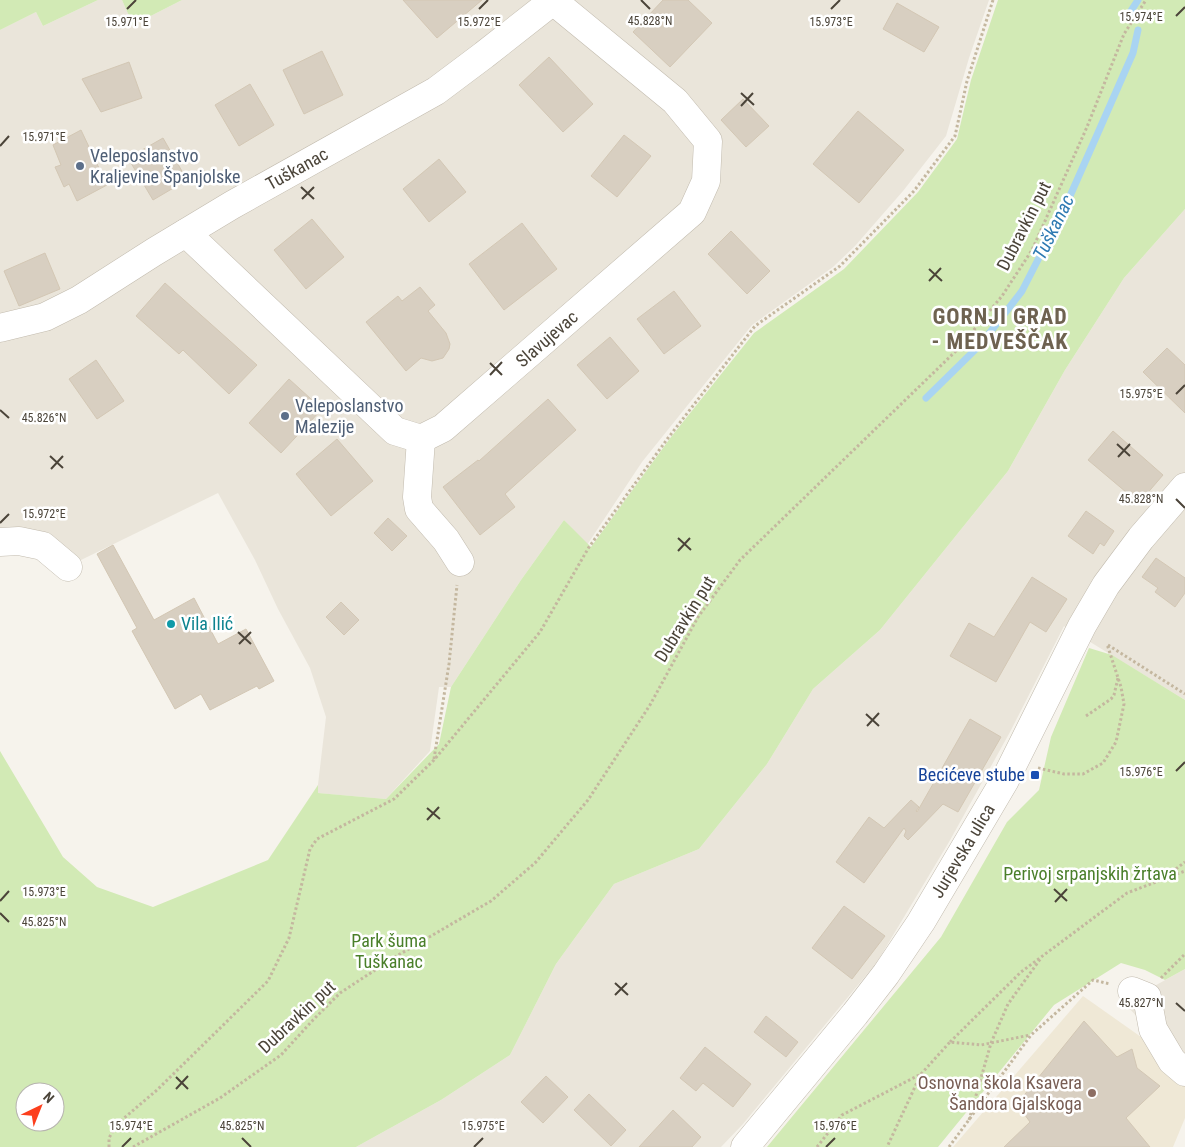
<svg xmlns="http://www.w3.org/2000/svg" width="1185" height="1147" font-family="'Roboto Condensed',sans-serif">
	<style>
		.residential { fill: #eae5da }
		.education { fill: #efe8d6 }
		.green { fill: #d2eab5; fill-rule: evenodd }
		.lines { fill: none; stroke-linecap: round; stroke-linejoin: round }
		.stream { stroke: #a9d4f2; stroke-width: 7 }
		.building { fill: #d8cfc1; stroke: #d3c7b4 }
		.minor-casing { stroke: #c2bbae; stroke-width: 29 }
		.path { stroke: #c4b79f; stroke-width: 3; stroke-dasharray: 2.5 2.5; stroke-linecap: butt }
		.minor { stroke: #fff; stroke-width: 28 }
		.ticks { fill: none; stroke: #4b4439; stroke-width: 2 }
		.service-dot { fill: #5c6f8a; stroke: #fff; stroke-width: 2 }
		.culture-dot { fill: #0f9aa8; stroke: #fff; stroke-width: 2 }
		.transit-dot { fill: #1a4fb4; stroke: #fff; stroke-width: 2 }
		.education-dot { fill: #8d6e63; stroke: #fff; stroke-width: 2 }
		.labels { text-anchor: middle; stroke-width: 5; stroke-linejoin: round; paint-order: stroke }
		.service-label { font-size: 18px; fill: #4e5e75; stroke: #fff; text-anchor: start }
		.street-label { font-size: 18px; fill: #4b4439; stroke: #fff }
		.culture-label { font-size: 18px; fill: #0d838f; stroke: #fff; text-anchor: start }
		.transit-label { font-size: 18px; fill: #164399; stroke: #fff; text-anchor: end }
		.park-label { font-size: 18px; fill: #4a7f2a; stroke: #fff }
		.education-label { font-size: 18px; fill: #785e54; stroke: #fff; text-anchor: end }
		.water-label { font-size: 19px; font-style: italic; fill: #2e7ab2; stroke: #fff }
		.district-label { font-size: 22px; font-weight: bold; letter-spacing: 1px; fill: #6e6250; stroke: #fff }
		.ticks-label { font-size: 12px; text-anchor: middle; fill: #4b4439; stroke: #fff; stroke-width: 5; stroke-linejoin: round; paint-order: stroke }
	</style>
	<rect width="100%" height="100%" fill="#f6f3ec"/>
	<g class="residential">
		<polygon points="98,0 122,0 133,25 182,0 989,0 969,58 946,136 903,191 855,246 833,267 752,325 642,462 587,545 564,520 521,580 451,687 439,687 430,751 386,799 317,793 326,717 310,668 278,609 255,560 218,493 81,560 45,539 0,533 0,30 36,12 43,26"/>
		<polygon points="1185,209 1185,700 1064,626 1010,732 949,842 877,962 743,1124 721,1147 356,1147 441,1100 510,1055 556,964 614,884 699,849 767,764 813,689 880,630 1008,471 1065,370 1124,278"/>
		<polygon points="1185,969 1185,1066 1124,1003"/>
	</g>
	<polygon class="education" points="1083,996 1185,1068 1185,1118 1173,1147 953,1147"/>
	<g class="green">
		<polygon points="0,0 98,0 43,26 36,12 0,30"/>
		<polygon points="122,0 182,0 133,25"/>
		<path d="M998,0H1185V209L1124,278L1065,370L1008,471L880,630L813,689L767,764L699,849L614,884L556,964L510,1055L441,1100L356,1147H0V751L63,857L97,887L153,907L268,860L318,785V793L386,799L439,744L451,687L521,580L564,520L591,547L671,437L754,333L844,269L918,192L957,139L971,80ZM25,1092H55V1122H25Z"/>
		<polygon points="1089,648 1112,655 1185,700 1185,969 1165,980 1145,970 1121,963 1054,1005 938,1147 767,1147 941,937 1007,822 1039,790 1051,737"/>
	</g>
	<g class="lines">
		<g class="stream">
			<polyline points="1129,14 1138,0"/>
			<polyline points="926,398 981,344 1022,291 1066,205 1097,135 1133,53 1138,30"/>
		</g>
	</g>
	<g class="building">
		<polygon points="403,0 482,0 437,38"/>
		<polygon points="663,0 688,0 712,23 670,67 633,32"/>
		<polygon points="897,3 939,27 924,52 883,29"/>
		<polygon points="322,51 343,95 304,114 283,70"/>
		<polygon points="549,57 593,104 563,132 519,85"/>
		<polygon points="129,62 142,98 101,112 82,79"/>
		<polygon points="250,84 274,125 239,146 215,105"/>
		<polygon points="743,99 769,126 746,147 721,120"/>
		<polygon points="858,111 904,150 859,203 813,164"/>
		<polygon points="81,130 107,185 77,201 69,184 64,187 55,167 61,165 53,145"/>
		<polygon points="624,135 651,156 617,197 591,176"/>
		<polygon points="163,138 187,180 153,200 128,158"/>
		<polygon points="439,159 466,192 429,222 403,189"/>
		<polygon points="312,219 344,257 306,289 274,250"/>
		<polygon points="522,223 557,269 504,310 469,264"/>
		<polygon points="731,231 770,271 747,294 708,254"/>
		<polygon points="45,253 60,289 19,306 4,271"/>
		<polygon points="165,283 257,365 229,394 183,350 179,354 136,316"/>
		<polygon points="420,287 435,305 428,311 446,333 450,344 449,349 443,358 432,361 421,358 406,371 366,322 398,296 402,301"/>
		<polygon points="674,291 701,326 664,354 637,319"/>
		<polygon points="610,337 639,371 607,399 577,365"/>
		<polygon points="1167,348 1185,365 1185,413 1143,372"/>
		<polygon points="96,360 124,401 97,419 69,379"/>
		<polygon points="289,379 322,409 281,453 249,423"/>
		<polygon points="548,399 576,430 505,494 515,507 480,535 443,487 478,460 479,461"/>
		<polygon points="1113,431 1163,475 1139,503 1088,460"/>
		<polygon points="337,439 373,481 331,516 296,474"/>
		<polygon points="1086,511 1114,531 1104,546 1100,543 1093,554 1068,536"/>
		<polygon points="388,518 407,536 392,551 374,533"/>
		<polygon points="113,545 154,620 194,598 218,644 246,629 274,681 259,689 257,686 210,710 201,694 175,709 132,631 137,628 97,554"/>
		<polygon points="1156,558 1185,578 1185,593 1175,607 1155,592 1158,588 1142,577"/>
		<polygon points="1032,577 1067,599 1046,632 1030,622 996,682 950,656 969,623 994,637"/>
		<polygon points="341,602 359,620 344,635 326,617"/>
		<polygon points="970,719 1001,737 958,812 943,804 908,840 904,836 906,831 904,828 864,883 836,862 869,817 884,828 911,800 919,807 916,811 917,812"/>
		<polygon points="844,906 885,936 852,979 812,948"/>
		<polygon points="766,1016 798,1042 786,1057 754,1032"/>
		<polygon points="1084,1021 1117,1057 1132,1049 1137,1068 1160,1086 1126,1118 1150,1147 1004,1147 1030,1122 1017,1104"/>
		<polygon points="705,1047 751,1084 733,1107 703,1083 696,1091 680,1078"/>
		<polygon points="546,1076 568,1097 543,1123 521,1102"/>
		<polygon points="589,1094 626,1130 611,1146 574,1110"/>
		<polygon points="673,1110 701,1137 692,1147 639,1147"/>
	</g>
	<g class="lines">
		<g class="minor-casing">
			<g id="minor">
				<polyline points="186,233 395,431 421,439 443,428 692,212 706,181 708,141 675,101 552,0"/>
				<polyline points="0,328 45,317 79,300 154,252 232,205 436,91 484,55 554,0"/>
				<polyline points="421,439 417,497 419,509 446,540 460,562"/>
				<polyline points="0,542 19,541 43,546 68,567"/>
				<polyline points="1132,991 1147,997 1153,1029 1172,1061 1185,1072"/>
				<polyline points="745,1147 855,1014 886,974 921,922 1005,780 1082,626 1106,585 1141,538 1185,487"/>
			</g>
		</g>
		<g class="path">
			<polyline points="1108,645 1185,694"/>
			<polyline points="1086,716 1111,699 1114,695 1118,678"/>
			<polyline points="434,759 449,664 457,585"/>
			<polyline points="1038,768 1064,774 1083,774 1103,763 1116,742 1124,704 1121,687 1107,644"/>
			<polyline points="1164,878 1185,862"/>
			<polyline points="1161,978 1185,954"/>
			<polyline points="950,1042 1021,972 1127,893 1185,871"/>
			<polyline points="921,1074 950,1042 981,1045 1030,1035"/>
			<polyline points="969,1120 991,1043 1008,1004 1041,958"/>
			<polyline points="109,1147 109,1138 116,1125 157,1090 268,981 289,938 310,849 317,839 394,799 434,760 540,632 589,547 668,438 755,326 840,266 914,191 955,136 967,81 993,0"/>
			<polyline points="133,1147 220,1098 281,1055 313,1020 340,993 395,957 491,901 535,863 588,800 650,705 698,617 740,560 958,349 1002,296 1032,250 1087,127 1124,34 1146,0"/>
			<polyline points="817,1147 842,1115 921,1074 887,1147"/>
			<polyline points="949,1147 1031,1035 1093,980 1110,984"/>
		</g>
		<use href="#minor" class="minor"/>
	</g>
	<path class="ticks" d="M641,0L650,9M127,9L136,0M479,9L488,0M831,9L840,0M1176,16L1185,7M741,93L754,105M741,106L753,93M0,146L9,136M301,187L314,199M302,199L314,187M929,269L942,281M929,281L941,268M490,363L502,375M490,375L502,362M1176,394L1185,385M0,410L9,418M1117,444L1130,456M50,456L63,468M1118,457L1130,444M51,469L63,456M1176,499L1185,508M0,523L9,514M678,538L691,550M678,551L690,538M238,632L251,644M239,644L251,632M866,714L879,726M867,726L879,713M1176,771L1185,762M427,808L440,819M427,820L439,807M1054,889L1067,901M0,901L9,891M1055,902L1067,889M0,913L9,922M615,983L628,995M615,995L627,983M1176,1003L1185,1011M176,1077L188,1089M176,1089L188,1076M242,1138L251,1147M122,1147L131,1138M474,1147L483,1138M826,1147L835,1138"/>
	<g class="service-dot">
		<circle cx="80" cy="166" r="5"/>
		<circle cx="285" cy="416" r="5"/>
	</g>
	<circle class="culture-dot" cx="171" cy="624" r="5"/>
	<rect class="transit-dot" x="1030" y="770" width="10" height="10" rx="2.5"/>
	<circle class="education-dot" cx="1092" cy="1093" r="5"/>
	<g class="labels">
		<g class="service-label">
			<text x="90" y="162">Veleposlanstvo<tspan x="90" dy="21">Kraljevine Španjolske</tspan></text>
			<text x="295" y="412">Veleposlanstvo<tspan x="295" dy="21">Malezije</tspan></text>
		</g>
		<g class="street-label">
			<text transform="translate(297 169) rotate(-29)" y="6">Tuškanac</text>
			<text transform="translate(1024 226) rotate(-63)" y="6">Dubravkin put</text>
			<text transform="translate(547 339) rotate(-41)" y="6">Slavujevac</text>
			<text transform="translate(685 619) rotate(-58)" y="6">Dubravkin put</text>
			<text transform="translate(963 851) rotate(-59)" y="6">Jurjevska ulica</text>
			<text transform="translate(297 1017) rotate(-43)" y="6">Dubravkin put</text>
		</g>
		<g class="culture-label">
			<text x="181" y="630">Vila Ilić</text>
		</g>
		<g class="transit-label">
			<text x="1025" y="781">Becićeve stube</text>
		</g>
		<g class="park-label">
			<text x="1090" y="880">Perivoj srpanjskih žrtava</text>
			<text x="389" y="947">Park šuma<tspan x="389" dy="21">Tuškanac</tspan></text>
		</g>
		<g class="education-label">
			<text x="1082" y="1089">Osnovna škola Ksavera<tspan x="1082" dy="21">Šandora Gjalskoga</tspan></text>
		</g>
		<g class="water-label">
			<text transform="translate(1053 227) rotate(-64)" y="7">Tuškanac</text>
		</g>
		<g class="district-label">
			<text x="1000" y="324">GORNJI GRAD<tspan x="1000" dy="25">- MEDVEŠČAK</tspan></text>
		</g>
	</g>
	<g class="ticks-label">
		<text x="1141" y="21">15.974°E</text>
		<text x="650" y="25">45.828°N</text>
		<text x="127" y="26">15.971°E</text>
		<text x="479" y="26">15.972°E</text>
		<text x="831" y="26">15.973°E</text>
		<text x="44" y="141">15.971°E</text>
		<text x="1141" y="398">15.975°E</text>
		<text x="44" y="422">45.826°N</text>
		<text x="1141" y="503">45.828°N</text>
		<text x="44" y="518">15.972°E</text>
		<text x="1141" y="776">15.976°E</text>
		<text x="44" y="896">15.973°E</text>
		<text x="44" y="926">45.825°N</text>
		<text x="1141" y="1007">45.827°N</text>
		<text x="131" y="1130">15.974°E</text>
		<text x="483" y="1130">15.975°E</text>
		<text x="835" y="1130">15.976°E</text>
		<text x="242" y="1130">45.825°N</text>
	</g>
	<g transform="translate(40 1107) rotate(43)"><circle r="24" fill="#ffffff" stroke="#b7b4b0"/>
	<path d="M0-4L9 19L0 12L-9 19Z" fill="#fc3f1d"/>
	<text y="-8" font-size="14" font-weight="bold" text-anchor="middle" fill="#4b4439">N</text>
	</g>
</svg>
